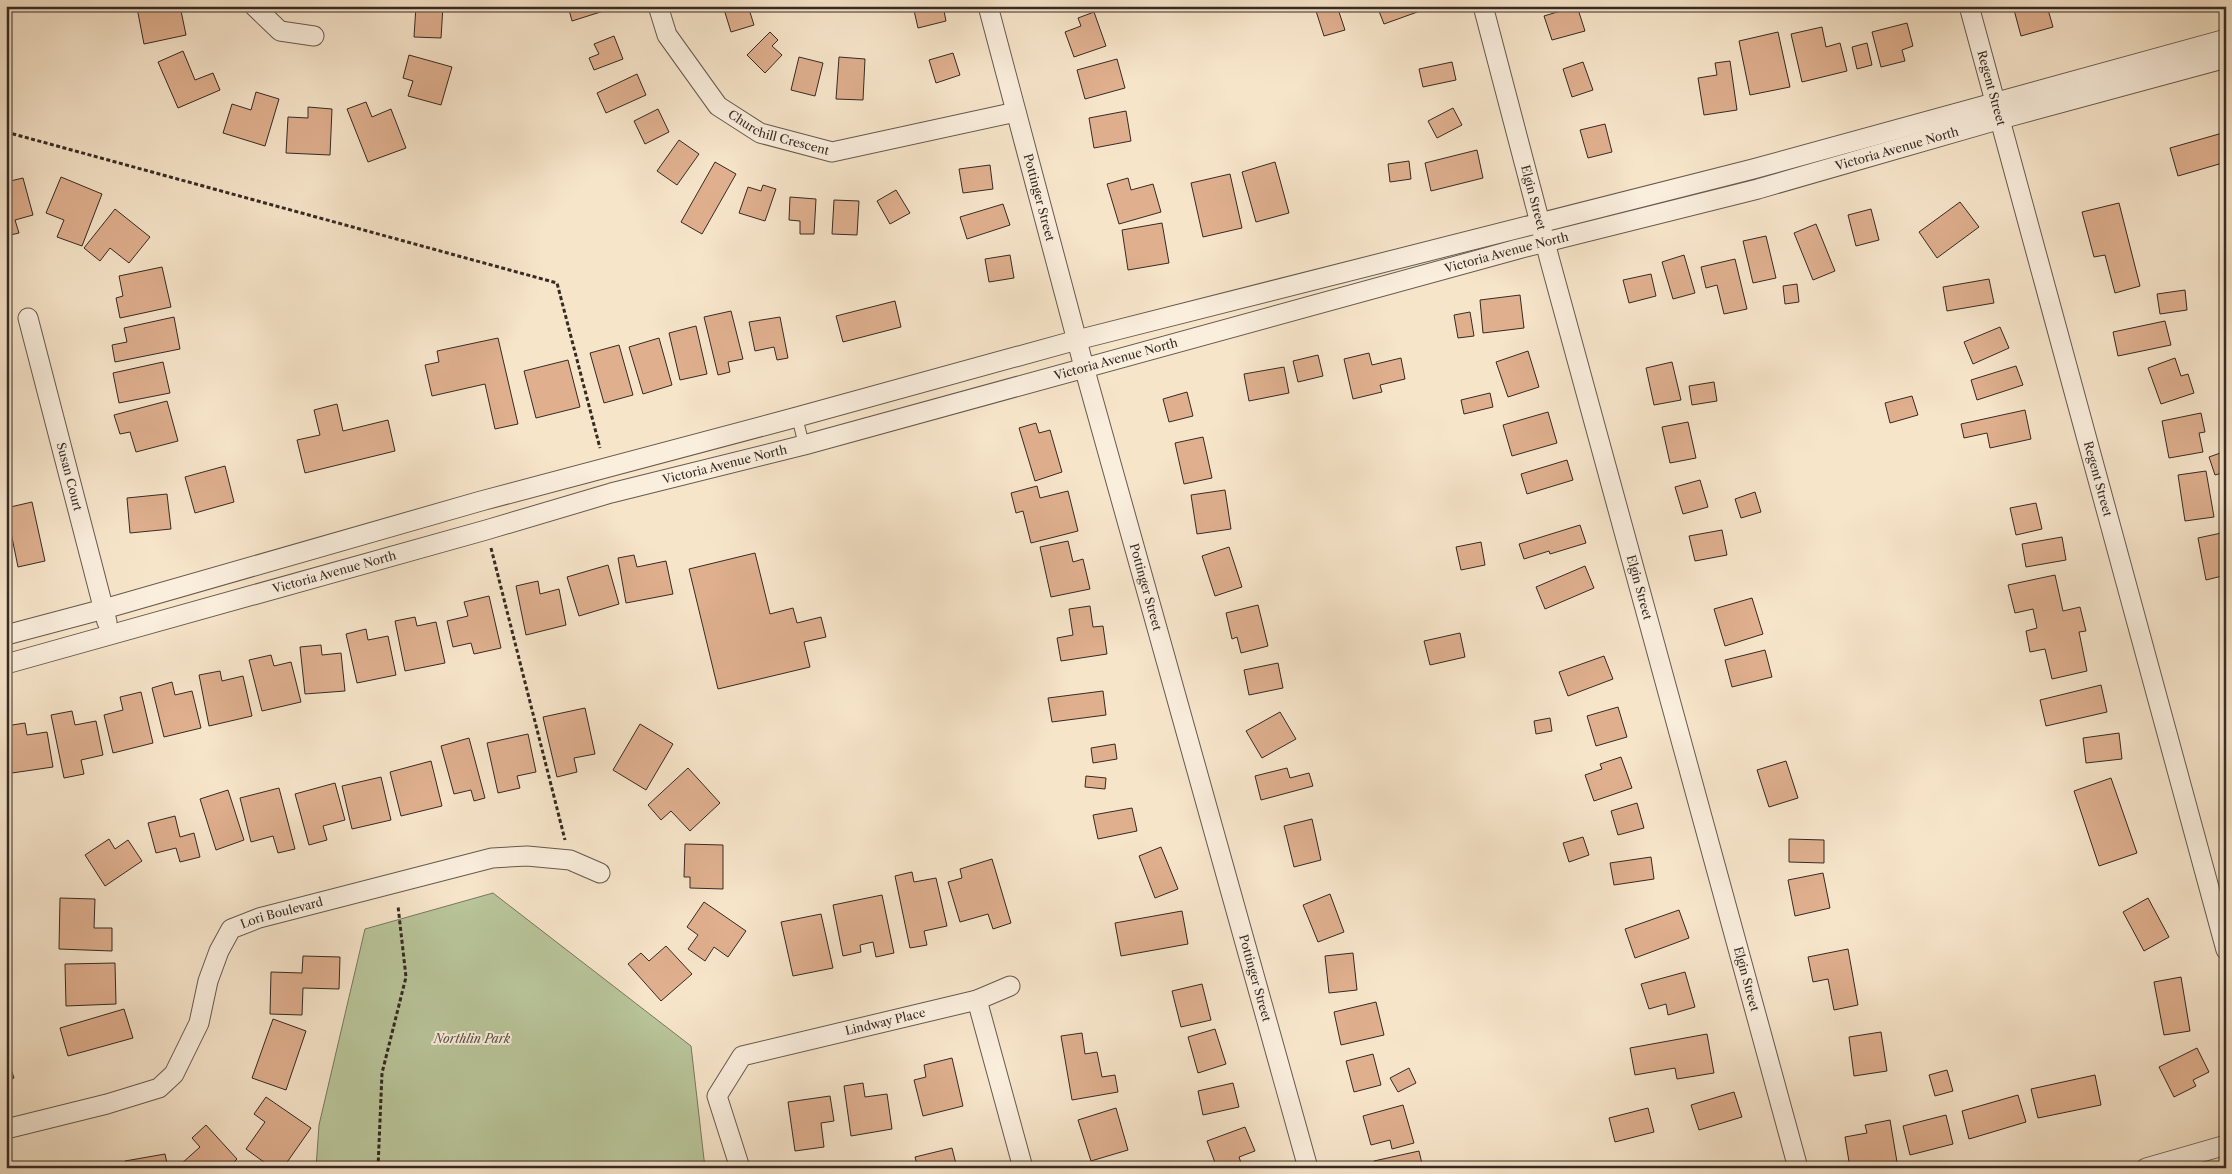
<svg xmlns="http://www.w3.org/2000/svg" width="2232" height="1174" font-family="'Libre Caslon Text',serif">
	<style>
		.green { fill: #b9c59a; stroke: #78785f }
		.building { fill: #dfaf8e; stroke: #362a24 }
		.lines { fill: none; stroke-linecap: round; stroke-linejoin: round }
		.lane-casing { stroke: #66594e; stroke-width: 12 }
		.street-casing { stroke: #66594e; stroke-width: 21 }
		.path { stroke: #362a24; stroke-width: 3; stroke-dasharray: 4 2.5; stroke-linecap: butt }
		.lane { stroke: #faeedd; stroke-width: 10 }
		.street { stroke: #faeedd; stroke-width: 19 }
		.labels { text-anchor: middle; stroke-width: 4; stroke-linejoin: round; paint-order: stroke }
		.street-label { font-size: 12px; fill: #362a24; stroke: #faeedd }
		.park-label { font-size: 12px; font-style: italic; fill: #575142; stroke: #faeedd }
	</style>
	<rect width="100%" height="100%" fill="#f7e5ca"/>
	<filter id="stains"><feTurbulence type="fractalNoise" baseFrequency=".004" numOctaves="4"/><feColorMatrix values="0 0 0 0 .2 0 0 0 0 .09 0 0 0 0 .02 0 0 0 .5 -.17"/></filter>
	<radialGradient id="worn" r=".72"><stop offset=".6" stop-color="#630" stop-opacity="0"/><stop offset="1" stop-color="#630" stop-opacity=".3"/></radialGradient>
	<polygon class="green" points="493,893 691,1046 705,1168 316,1168 319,1125 365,929"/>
	<g class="building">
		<polygon points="147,6 180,6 186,35 144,44 137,8"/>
		<polygon points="416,6 443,6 441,38 414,37"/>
		<polygon points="568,6 609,6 610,9 572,21"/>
		<polygon points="723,6 748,6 754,25 731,32"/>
		<polygon points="913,6 943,6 946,21 918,28"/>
		<polygon points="1337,6 1345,30 1324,36 1316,11"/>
		<polygon points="1377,6 1434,6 1384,24"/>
		<polygon points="1577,6 1585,31 1552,40 1544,16"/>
		<polygon points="1878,6 1898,6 1879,11"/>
		<polygon points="2013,6 2047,6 2053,27 2021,36"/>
		<polygon points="1094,12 1106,46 1074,57 1065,32 1081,26 1078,18"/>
		<polygon points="1907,23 1913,46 1902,50 1905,61 1881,67 1872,32"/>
		<polygon points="1822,27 1826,47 1840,43 1847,71 1802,82 1791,34"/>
		<polygon points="770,32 778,40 772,46 782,55 765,73 747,55"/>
		<polygon points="1778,32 1790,87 1750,95 1739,41"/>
		<polygon points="614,36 623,59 594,70 589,58 599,54 594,44"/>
		<polygon points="1867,43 1872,65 1857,69 1852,47"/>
		<polygon points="183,51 195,80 213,73 220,90 178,108 158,62"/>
		<polygon points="953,53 960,75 936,83 929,60"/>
		<polygon points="409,55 452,67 441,105 408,96 413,81 403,78"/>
		<polygon points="799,57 823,63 815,96 791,90"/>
		<polygon points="839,57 865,59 863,100 836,99"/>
		<polygon points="1117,59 1125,88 1085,99 1077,70"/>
		<polygon points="1730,61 1737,110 1704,115 1698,78 1717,75 1715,63"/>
		<polygon points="1452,62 1456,80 1423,87 1419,69"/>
		<polygon points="1583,62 1593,90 1572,97 1563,69"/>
		<polygon points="637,74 646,95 606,113 597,93"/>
		<polygon points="256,92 279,99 265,146 223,133 232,104 251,110"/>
		<polygon points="366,102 372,117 391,109 406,148 368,162 347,109"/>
		<polygon points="308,107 332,109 330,155 286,153 288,117 308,118"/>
		<polygon points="1453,108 1462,125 1437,138 1428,121"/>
		<polygon points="658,109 669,132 645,144 634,121"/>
		<polygon points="1126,111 1131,141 1094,148 1089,118"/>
		<polygon points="1605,124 1612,152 1588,158 1580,130"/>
		<polygon points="2226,132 2226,162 2178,176 2170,148"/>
		<polygon points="679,140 699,154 677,185 657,171"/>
		<polygon points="1477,150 1483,178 1431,191 1425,163"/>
		<polygon points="1409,161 1411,179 1390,182 1388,164"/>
		<polygon points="715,162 736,174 702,234 681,222"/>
		<polygon points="1275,162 1289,213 1256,222 1242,172"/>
		<polygon points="990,165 993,189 963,193 959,169"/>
		<polygon points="1230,174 1242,228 1203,237 1191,183"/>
		<polygon points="61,177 102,194 82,246 57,237 64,220 46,213"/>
		<polygon points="23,178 33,215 15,220 19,233 6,236 6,182"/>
		<polygon points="1128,178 1131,190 1153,184 1161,212 1119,224 1107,184"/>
		<polygon points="763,185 776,189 765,221 739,213 748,187 761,191"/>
		<polygon points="896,190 910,213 890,224 877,201"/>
		<polygon points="790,197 816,199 814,234 800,234 800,221 789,220"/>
		<polygon points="834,200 859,201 857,235 832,234"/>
		<polygon points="1960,202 1979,227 1937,258 1919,232"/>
		<polygon points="2119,203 2140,286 2115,293 2105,255 2094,257 2082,212"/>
		<polygon points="1003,204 1010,225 967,239 960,217"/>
		<polygon points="115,209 150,237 129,263 110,248 100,261 84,248"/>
		<polygon points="1871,209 1879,240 1856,246 1848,215"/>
		<polygon points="1162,223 1169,263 1128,270 1122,230"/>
		<polygon points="1816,224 1835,271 1813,280 1794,233"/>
		<polygon points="1766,236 1776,278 1753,283 1743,241"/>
		<polygon points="1010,255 1014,278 989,282 985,259"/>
		<polygon points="1684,255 1695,293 1673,299 1662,262"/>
		<polygon points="1735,259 1747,309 1724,314 1717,285 1706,288 1701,267"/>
		<polygon points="162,267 171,307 120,318 116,298 123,296 119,276"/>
		<polygon points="1651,274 1656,296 1629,303 1623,280"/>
		<polygon points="1989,279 1994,303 1947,311 1943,287"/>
		<polygon points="1797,284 1799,302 1785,304 1783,286"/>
		<polygon points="2185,290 2187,310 2160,314 2157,294"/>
		<polygon points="1520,295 1524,328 1483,333 1480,300"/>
		<polygon points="895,301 901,327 843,342 836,316"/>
		<polygon points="731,311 743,359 728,362 730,372 718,375 704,317"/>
		<polygon points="1470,312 1474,336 1458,338 1454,315"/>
		<polygon points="174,317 180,349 115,362 112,345 127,342 124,328"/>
		<polygon points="780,317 788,358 777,360 774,347 755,351 749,322"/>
		<polygon points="2165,321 2171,345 2118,356 2113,332"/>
		<polygon points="696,326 707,374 680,380 669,333"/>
		<polygon points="2000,327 2009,348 1973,364 1964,342"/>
		<polygon points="498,338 518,424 495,429 485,384 432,396 425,365 439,362 437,351"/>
		<polygon points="659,338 672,385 643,394 629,347"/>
		<polygon points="619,345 633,395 604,403 590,353"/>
		<polygon points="1528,351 1539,387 1508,397 1496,362"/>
		<polygon points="1369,353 1372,365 1401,358 1405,379 1380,385 1382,392 1353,399 1344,359"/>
		<polygon points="1318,355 1323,376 1298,382 1293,361"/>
		<polygon points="2175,358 2181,376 2188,374 2194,393 2161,404 2148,368"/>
		<polygon points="568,360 580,407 536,418 524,371"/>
		<polygon points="163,362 170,393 119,403 113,373"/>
		<polygon points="1672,362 1681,400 1654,405 1646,368"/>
		<polygon points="2016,366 2023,385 1977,400 1971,380"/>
		<polygon points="1284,367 1289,393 1249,401 1244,374"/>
		<polygon points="1714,382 1717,401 1692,405 1689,386"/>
		<polygon points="1187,392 1193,416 1169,422 1163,399"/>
		<polygon points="1490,393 1493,407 1464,414 1461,400"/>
		<polygon points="1912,396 1918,415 1890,423 1885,403"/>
		<polygon points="167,401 178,441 136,452 130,432 120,434 114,415"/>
		<polygon points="337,404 343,431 388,420 395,451 305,473 297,440 320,435 314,410"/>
		<polygon points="2025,410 2031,439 1990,448 1987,433 1964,438 1961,424"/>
		<polygon points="1548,412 1557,443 1512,456 1503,425"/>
		<polygon points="2201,413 2205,432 2199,433 2203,452 2169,458 2162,421"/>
		<polygon points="1688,422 1696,458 1670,463 1662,427"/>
		<polygon points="1036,423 1039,433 1050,430 1062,472 1035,481 1019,428"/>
		<polygon points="1203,437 1212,478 1184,484 1175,443"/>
		<polygon points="2226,451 2226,472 2215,475 2209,457"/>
		<polygon points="1567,460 1573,480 1527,494 1521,474"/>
		<polygon points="225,466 234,502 195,513 185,477"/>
		<polygon points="2206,471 2214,517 2185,521 2178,475"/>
		<polygon points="1700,480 1708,507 1683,514 1675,487"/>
		<polygon points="1037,486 1040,498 1068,491 1078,531 1031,543 1023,511 1016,513 1011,493"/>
		<polygon points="1225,490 1231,529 1197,534 1191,495"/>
		<polygon points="1755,492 1761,512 1741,518 1735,499"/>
		<polygon points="167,494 171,529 130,533 127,498"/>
		<polygon points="32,502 45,561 18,567 6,508"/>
		<polygon points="2036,503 2042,529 2016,535 2010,508"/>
		<polygon points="1580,525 1586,543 1550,554 1549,551 1524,559 1519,544"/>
		<polygon points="1722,530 1727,555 1695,561 1689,536"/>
		<polygon points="2226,532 2226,575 2206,580 2198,538"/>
		<polygon points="2062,537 2066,560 2026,567 2022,544"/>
		<polygon points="1068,541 1073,562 1083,559 1090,589 1051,597 1040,547"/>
		<polygon points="1481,542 1485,565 1461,570 1456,547"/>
		<polygon points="1229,547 1242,587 1215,596 1202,556"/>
		<polygon points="755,553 770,614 793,608 797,623 821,617 826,637 804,642 810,667 718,689 689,569"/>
		<polygon points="634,555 637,567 666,561 673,594 626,603 618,558"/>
		<polygon points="608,565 619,604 579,616 567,577"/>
		<polygon points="1585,566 1594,588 1545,609 1536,587"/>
		<polygon points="2055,575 2063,611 2080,607 2086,631 2079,632 2087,671 2052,679 2045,649 2030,652 2026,631 2037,628 2033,609 2015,613 2008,585"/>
		<polygon points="538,581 540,594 559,589 566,625 526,635 516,586"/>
		<polygon points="489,596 501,648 474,654 471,643 453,647 447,621 468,616 464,602"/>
		<polygon points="1752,598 1763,634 1725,646 1714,609"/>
		<polygon points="1258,605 1268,646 1241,653 1237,637 1232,639 1226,613"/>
		<polygon points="1090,606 1093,627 1103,626 1107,654 1061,661 1057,638 1073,635 1069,609"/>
		<polygon points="415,617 417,626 436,622 445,663 405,671 395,621"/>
		<polygon points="366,629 368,640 388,636 396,675 357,683 346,634"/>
		<polygon points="1460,633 1465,657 1430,665 1424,641"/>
		<polygon points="321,645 322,655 341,653 345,691 305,694 300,647"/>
		<polygon points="1765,650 1772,677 1732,687 1725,660"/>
		<polygon points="271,655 274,666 291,662 301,702 262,711 249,660"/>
		<polygon points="1604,656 1613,679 1568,696 1559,672"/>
		<polygon points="1278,663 1283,688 1249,695 1244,670"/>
		<polygon points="220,671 222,681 243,676 252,716 209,726 199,675"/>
		<polygon points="172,682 175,695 192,691 201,728 164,737 152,688"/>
		<polygon points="2101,685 2107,712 2046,726 2040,700"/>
		<polygon points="1103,691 1106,715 1052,722 1048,698"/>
		<polygon points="141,692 153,743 113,753 104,715 123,710 120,697"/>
		<polygon points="1618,707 1627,737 1596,746 1587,716"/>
		<polygon points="585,708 595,754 574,758 577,772 557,777 543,717"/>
		<polygon points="72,711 75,725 96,721 103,755 81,760 84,774 64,778 51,715"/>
		<polygon points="1280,712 1296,739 1262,758 1246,731"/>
		<polygon points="1550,718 1552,731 1536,734 1534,721"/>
		<polygon points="25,723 27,735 47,732 53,767 12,773 6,741 6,726"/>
		<polygon points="640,724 673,744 646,790 613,770"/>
		<polygon points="2119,733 2122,759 2086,763 2083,738"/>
		<polygon points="528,734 536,772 517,776 520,788 498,793 487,743"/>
		<polygon points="469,738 485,798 474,801 471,790 454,794 441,746"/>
		<polygon points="1115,744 1117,759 1093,763 1091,748"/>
		<polygon points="1621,757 1632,788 1594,801 1585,775 1602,769 1600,764"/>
		<polygon points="431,761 442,806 401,816 390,772"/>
		<polygon points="1786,761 1798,798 1769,807 1757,770"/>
		<polygon points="688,768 720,803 690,831 671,811 661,820 648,805"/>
		<polygon points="1287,768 1290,778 1309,773 1313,786 1261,800 1255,776"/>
		<polygon points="1086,776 1106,778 1105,789 1085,787"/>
		<polygon points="381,777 391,820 352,829 342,786"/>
		<polygon points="2111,778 2137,853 2099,866 2074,791"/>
		<polygon points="335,783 345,820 323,826 327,840 309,845 295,794"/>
		<polygon points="279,788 295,849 278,853 273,836 251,842 240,798"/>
		<polygon points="228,790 244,840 216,850 200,799"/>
		<polygon points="1637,803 1644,828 1618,835 1611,811"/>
		<polygon points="1132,808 1137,831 1098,839 1093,815"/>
		<polygon points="175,816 180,837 194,833 200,857 180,862 176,848 156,853 148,823"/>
		<polygon points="1312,819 1321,860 1294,867 1284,826"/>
		<polygon points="1583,837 1589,855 1569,862 1563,843"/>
		<polygon points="109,839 115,849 128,840 142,861 105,886 85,855"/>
		<polygon points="1789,839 1824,840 1824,863 1789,862"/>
		<polygon points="685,844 723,845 723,889 690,888 690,877 684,877"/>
		<polygon points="1161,847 1178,889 1155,898 1139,856"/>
		<polygon points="1651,857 1654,879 1614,885 1610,863"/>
		<polygon points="992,859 1011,923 993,929 988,914 960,922 948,882 962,878 960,869"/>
		<polygon points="912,872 914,882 936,878 947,926 924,931 927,945 910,948 895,876"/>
		<polygon points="1823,873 1830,908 1795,916 1788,880"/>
		<polygon points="1330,894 1344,932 1318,942 1303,905"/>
		<polygon points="882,895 894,953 876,957 873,942 860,945 861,952 843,956 833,905"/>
		<polygon points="60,898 95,899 94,928 112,928 112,951 59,949"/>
		<polygon points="2148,898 2169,937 2144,951 2123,912"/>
		<polygon points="704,902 746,931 728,957 714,947 705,961 688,949 698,935 687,927"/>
		<polygon points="1679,910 1689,938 1635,958 1625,929"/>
		<polygon points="1182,911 1188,944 1121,956 1115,923"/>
		<polygon points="821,914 833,968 793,976 781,922"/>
		<polygon points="666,946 692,974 661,1001 628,964 641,953 649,961"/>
		<polygon points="1848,949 1858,1005 1834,1010 1828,979 1813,982 1808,957"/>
		<polygon points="1353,953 1357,990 1329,993 1325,956"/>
		<polygon points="303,956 340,957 339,989 303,988 302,1015 270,1014 271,972 302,973"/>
		<polygon points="115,963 116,1004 66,1006 65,964"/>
		<polygon points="1685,972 1695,1007 1668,1015 1666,1004 1649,1009 1641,984"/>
		<polygon points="2181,977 2190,1031 2164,1035 2154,982"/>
		<polygon points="1202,984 1211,1020 1181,1027 1172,991"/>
		<polygon points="1376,1002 1384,1035 1341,1045 1334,1012"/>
		<polygon points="124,1009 133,1038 68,1056 60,1028"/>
		<polygon points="273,1019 306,1031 286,1090 252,1078"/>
		<polygon points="1215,1029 1226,1064 1198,1073 1188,1037"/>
		<polygon points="1881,1032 1887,1071 1854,1076 1849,1037"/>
		<polygon points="1082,1033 1085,1054 1097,1052 1102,1077 1115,1075 1118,1092 1072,1100 1061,1036"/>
		<polygon points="1707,1034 1714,1073 1677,1079 1675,1068 1635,1075 1630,1048"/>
		<polygon points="2197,1048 2209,1072 2193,1080 2196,1086 2174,1097 2159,1067"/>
		<polygon points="6,1054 14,1078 6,1081"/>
		<polygon points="1373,1054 1381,1085 1354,1092 1346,1061"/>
		<polygon points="952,1058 963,1106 923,1116 914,1080 926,1077 924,1065"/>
		<polygon points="1409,1068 1416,1083 1398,1092 1390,1078"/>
		<polygon points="1947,1070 1953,1091 1935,1096 1929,1075"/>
		<polygon points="2095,1075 2101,1105 2038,1118 2031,1089"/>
		<polygon points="863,1083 865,1097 887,1094 892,1129 851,1136 844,1086"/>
		<polygon points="1233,1083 1239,1107 1203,1115 1198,1091"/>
		<polygon points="1734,1092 1742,1117 1699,1130 1691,1105"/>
		<polygon points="2018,1095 2026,1122 1969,1139 1962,1111"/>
		<polygon points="830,1096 834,1121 821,1123 824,1147 795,1151 788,1102"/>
		<polygon points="266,1097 311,1128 283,1168 272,1168 246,1149 265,1122 254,1114"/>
		<polygon points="1403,1105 1414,1143 1392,1149 1390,1140 1371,1145 1363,1116"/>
		<polygon points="1116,1108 1128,1150 1091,1161 1078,1120"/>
		<polygon points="1648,1108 1654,1132 1615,1142 1609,1118"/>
		<polygon points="1946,1115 1953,1144 1910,1155 1903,1126"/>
		<polygon points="1890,1120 1897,1162 1864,1168 1850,1168 1845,1137 1867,1133 1865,1125"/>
		<polygon points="206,1125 237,1159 228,1168 184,1168 181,1164 200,1147 192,1138"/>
		<polygon points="1245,1127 1255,1151 1239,1157 1242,1166 1217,1168 1207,1141"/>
		<polygon points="952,1148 957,1168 918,1168 915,1157"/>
		<polygon points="1419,1151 1423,1168 1376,1168 1374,1161"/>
		<polygon points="165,1154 168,1168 127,1168 125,1161"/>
	</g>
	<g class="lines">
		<g class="lane-casing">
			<polyline id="lane" points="797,417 804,445"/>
		</g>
		<g class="street-casing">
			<g id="street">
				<polyline points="254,6 280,31 314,36"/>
				<path id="s1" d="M658,6L667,35L718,106L760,133L832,152L1016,112"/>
				<path id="s2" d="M988,6L1084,367L1308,1168"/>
				<path id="s3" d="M1483,6L1550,261L1798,1168"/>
				<path id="s4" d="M1969,6L2226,950"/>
				<path id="s5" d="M28,318L107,622"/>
				<polyline points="6,635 104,609 481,501 797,417 1077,340 1753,169 2226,39"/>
				<path id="s6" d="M6,664L486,530L611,493L804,445L1518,249L1758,189L2001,119L2226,58"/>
				<polyline points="977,1000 1023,1168"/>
				<path id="s7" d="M6,1129L107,1104L159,1088L174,1074L199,1023L208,981L219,951L231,929L259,918L492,858L527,856L570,860L600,873"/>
				<path id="s8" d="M740,1168L717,1096L742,1056L977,1000L1010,986"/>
				<polyline points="2146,1168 2226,1145"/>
			</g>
		</g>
		<g class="path">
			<polyline points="6,132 557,283 600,448"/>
			<polyline points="491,548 565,840"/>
			<polyline points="378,1168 382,1073 406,977 398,906"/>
		</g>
		<use href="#lane" class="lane"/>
		<use href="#street" class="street"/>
	</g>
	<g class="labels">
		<g class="street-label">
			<text dy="4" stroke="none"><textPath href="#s4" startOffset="85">Regent Street</textPath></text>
			<text dy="4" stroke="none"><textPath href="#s1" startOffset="185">Churchill Crescent</textPath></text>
			<text dy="4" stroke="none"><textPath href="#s6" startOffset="1960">Victoria Avenue North</textPath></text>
			<text dy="4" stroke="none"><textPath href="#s2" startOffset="198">Pottinger Street</textPath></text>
			<text dy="4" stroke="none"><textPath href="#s3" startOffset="198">Elgin Street</textPath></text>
			<text dy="4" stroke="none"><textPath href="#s6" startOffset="1556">Victoria Avenue North</textPath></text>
			<text dy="4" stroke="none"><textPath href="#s6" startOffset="1151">Victoria Avenue North</textPath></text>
			<text dy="4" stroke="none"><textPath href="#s6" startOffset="746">Victoria Avenue North</textPath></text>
			<text dy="4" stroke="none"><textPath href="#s5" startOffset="164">Susan Court</textPath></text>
			<text dy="4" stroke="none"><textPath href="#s4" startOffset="490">Regent Street</textPath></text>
			<text dy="4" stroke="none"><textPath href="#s6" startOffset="341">Victoria Avenue North</textPath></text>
			<text dy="4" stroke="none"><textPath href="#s3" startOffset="602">Elgin Street</textPath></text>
			<text dy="4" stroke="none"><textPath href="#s2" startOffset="602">Pottinger Street</textPath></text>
			<text dy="4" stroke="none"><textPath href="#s7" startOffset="389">Lori Boulevard</textPath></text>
			<text dy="4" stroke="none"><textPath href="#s2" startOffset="1008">Pottinger Street</textPath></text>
			<text dy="4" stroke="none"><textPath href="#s3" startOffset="1008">Elgin Street</textPath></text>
			<text dy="4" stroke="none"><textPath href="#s8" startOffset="270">Lindway Place</textPath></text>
		</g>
		<g class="park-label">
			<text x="472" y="1043">Northlin Park</text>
		</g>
	</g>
	<rect width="2232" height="1174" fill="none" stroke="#f7e5ca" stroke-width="25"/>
	<rect x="8" y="8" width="2217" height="1159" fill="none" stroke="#362a24" stroke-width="2.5"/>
	<rect x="12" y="12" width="2207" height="1149" fill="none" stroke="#362a24"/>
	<rect width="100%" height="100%" filter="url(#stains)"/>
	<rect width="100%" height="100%" fill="url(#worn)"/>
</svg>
